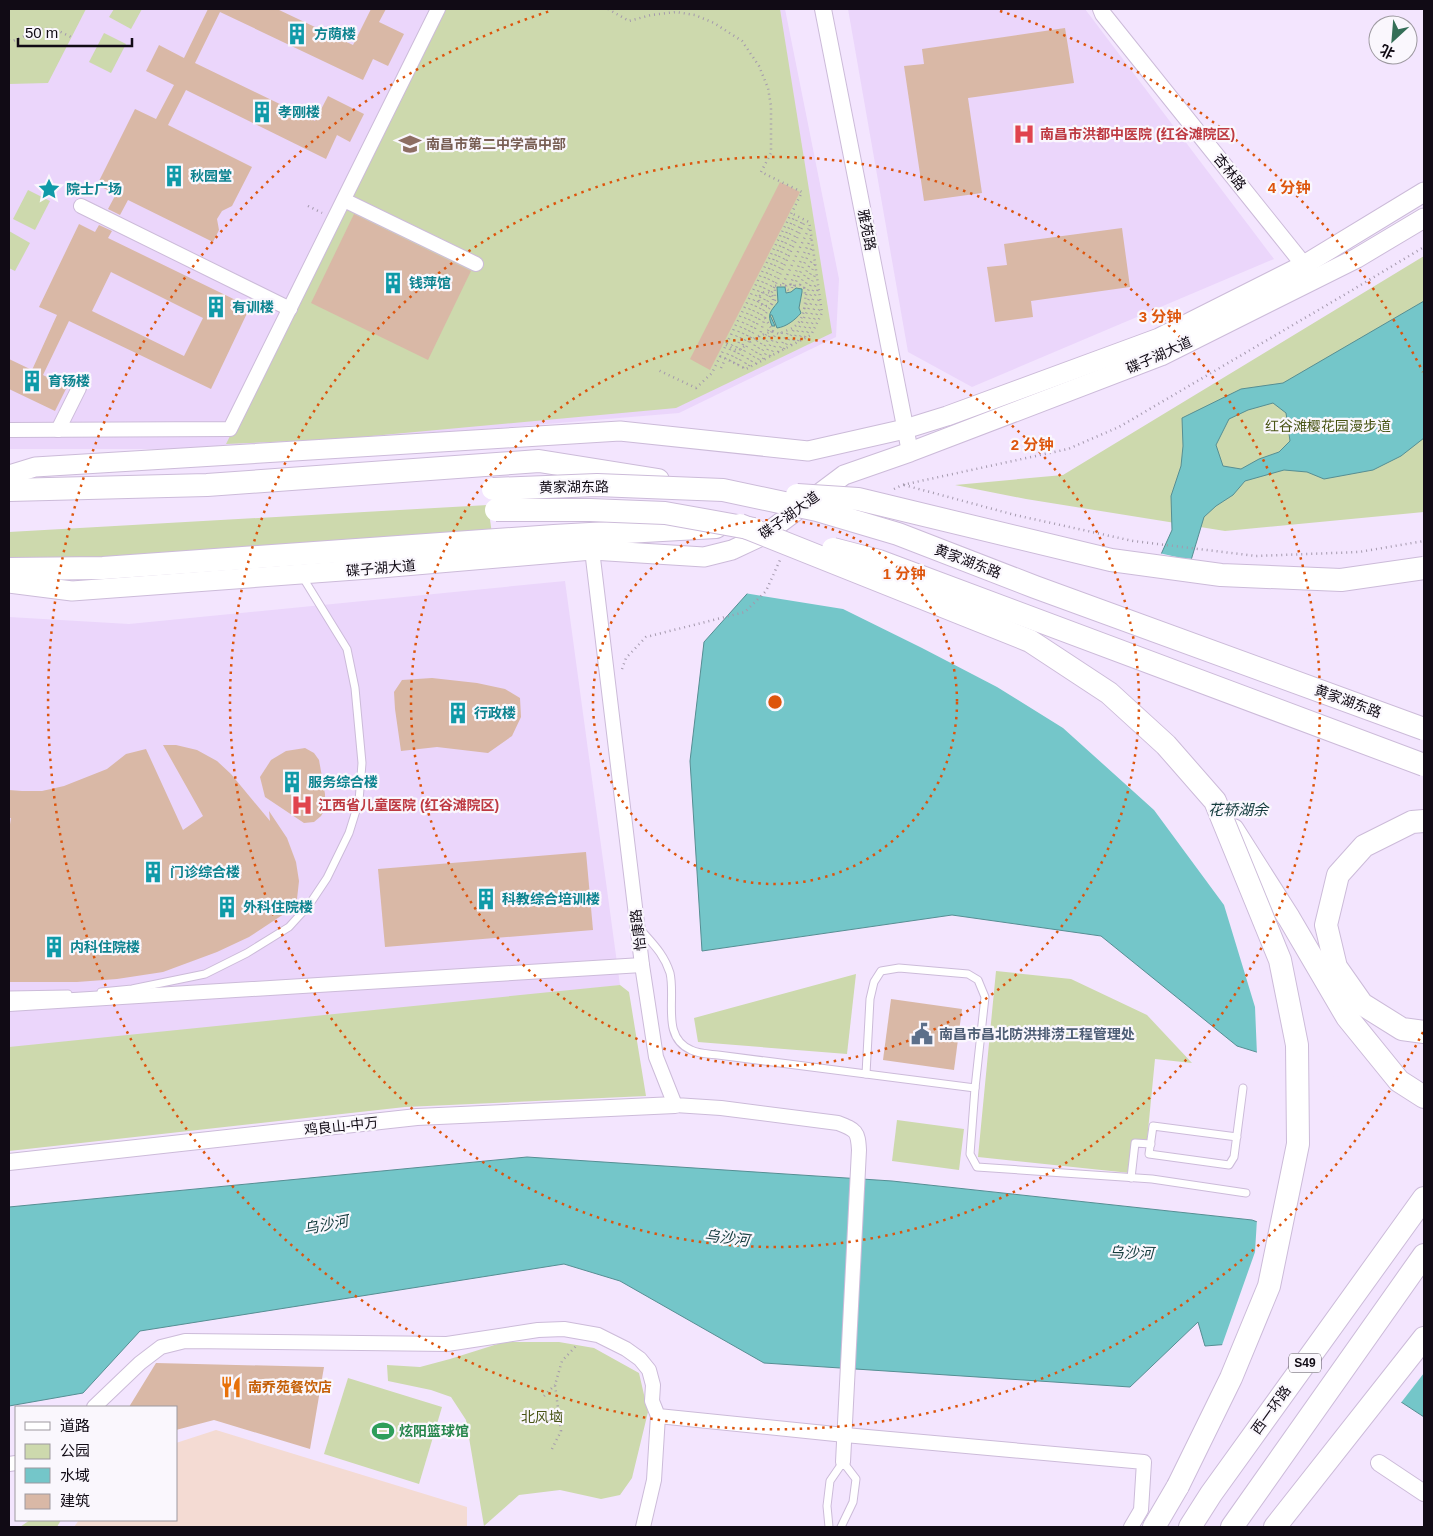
<svg xmlns="http://www.w3.org/2000/svg" width="1433" height="1536" font-family="Arial,'Noto Sans SC',sans-serif">
	<style>
		.industrial { fill: #f4dbd3 }
		.built { fill: #ebd6fb }
		.green { fill: #cdd9ad }
		.water { fill: #74c6c9; stroke: #568e93; fill-rule: evenodd }
		.pier { fill: #f3e5fe }
		.building { fill: #d9b8a6; fill-rule: evenodd }
		.lines { fill: none; stroke-linecap: round; stroke-linejoin: round }
		.service-casing { stroke: #ccbbd9; stroke-width: 9 }
		.minor-casing { stroke: #ccbbd9; stroke-width: 16 }
		.tertiary-casing { stroke: #ccbbd9; stroke-width: 18 }
		.secondary-casing { stroke: #ccbbd9; stroke-width: 21 }
		.trunk-casing { stroke: #ccbbd9; stroke-width: 24 }
		.path { stroke: #a499ad; stroke-width: 2.5; stroke-dasharray: 1 4; stroke-linecap: butt }
		.service { stroke: #fff; stroke-width: 7 }
		.minor { stroke: #fff; stroke-width: 14 }
		.tertiary { stroke: #fff; stroke-width: 16 }
		.secondary { stroke: #fff; stroke-width: 19 }
		.trunk { stroke: #fff; stroke-width: 22 }
		.trunk-bridge-casing { stroke: #ccbbd9; stroke-width: 24; stroke-linecap: butt }
		.trunk-bridge { stroke: #fff; stroke-width: 22 }
		.ring { fill: none; stroke: #dd550c; stroke-width: 2.5; stroke-dasharray: 2.5 5 }
		.labels { text-anchor: middle; stroke-width: 4.5; stroke-linejoin: round; paint-order: stroke }
		.shield { fill: #faf7fd; stroke: #57525b; stroke-width: 1 }
		.shield-label { font-size: 12px; font-weight: bold; fill: #110b15 }
		.culture-label { font-size: 14px; font-weight: bold; fill: #0d838f; stroke: #faf7fd; text-anchor: start }
		.health-label { font-size: 14px; font-weight: bold; fill: #be3a42; stroke: #faf7fd; text-anchor: start }
		.education-label { font-size: 14px; font-weight: bold; fill: #785e54; stroke: #faf7fd; text-anchor: start }
		.street-label { font-size: 14px; fill: #110b15; stroke: #faf7fd }
		.park-label { font-size: 14px; fill: #495515; stroke: #faf7fd }
		.service-label { font-size: 14px; font-weight: bold; fill: #4e5e75; stroke: #faf7fd; text-anchor: start }
		.food-label { font-size: 14px; font-weight: bold; fill: #c56008; stroke: #faf7fd; text-anchor: start }
		.leisure-label { font-size: 14px; font-weight: bold; fill: #27864d; stroke: #faf7fd; text-anchor: start }
		.water-label { font-size: 15px; font-style: italic; fill: #133b3d; stroke: #faf7fd }
		.centre { fill: #dd550c; stroke: #faf7fd; stroke-width: 2.5 }
		.ring-label { font-size: 15px; text-anchor: middle; font-weight: bold; fill: #dd550c; stroke: #faf7fd; stroke-width: 4.5; stroke-linejoin: round; paint-order: stroke }
	</style>
	<rect width="100%" height="100%" fill="#f3e5fe"/>
	<polygon class="industrial" points="216,1430 467,1507 467,1527 74,1527 79,1520 176,1520 176,1443"/>
	<g class="built">
		<polygon points="9,9 785,9 839,279 836,337 679,413 247,449 9,449"/>
		<polygon points="848,9 1085,9 1274,259 972,387 908,352"/>
		<polygon points="565,581 620,985 162,1046 9,1058 9,617 129,624"/>
	</g>
	<g class="green">
		<polygon points="9,9 86,9 48,83 9,84"/>
		<polygon points="114,9 142,9 131,29 109,17"/>
		<polygon points="445,9 780,9 832,333 676,408 339,439 226,444"/>
		<polygon points="104,33 126,44 111,73 89,62"/>
		<polygon points="28,190 50,201 35,230 13,219"/>
		<polygon points="9,231 30,243 15,271 9,268"/>
		<polygon points="1424,256 1424,512 1225,531 1026,499 955,485 1063,475"/>
		<polygon points="488,505 492,534 9,564 9,532"/>
		<polygon points="996,971 1071,979 1147,1015 1192,1063 1155,1059 1147,1141 1133,1140 1130,1173 978,1157"/>
		<polygon points="856,974 847,1054 698,1042 694,1018"/>
		<polygon points="620,985 629,992 646,1096 405,1107 9,1151 9,1047"/>
		<polygon points="897,1120 964,1129 959,1170 892,1161"/>
		<polygon points="504,1342 559,1342 594,1348 639,1373 648,1412 632,1478 620,1495 601,1499 560,1490 519,1495 484,1526 466,1420 451,1397 431,1390 388,1381 387,1365 420,1367 450,1359"/>
		<polygon points="348,1378 442,1407 419,1484 324,1454"/>
		<polygon points="30,1520 61,1520 57,1527 20,1527"/>
	</g>
	<g class="water">
		<path d="M777,287H785L786,293L791,292L796,288L802,289V292L799,308L801,313C795,320 786,327 777,328L772,315H770L775,326H772C767,314 770,312 778,302Z"/>
		<path d="M1424,301V438L1401,456L1373,470L1324,479L1307,472L1284,470L1245,481L1233,495L1216,506L1204,517L1174,617L1331,1075L1237,1046L1101,936L952,915L702,951L690,761L704,642L771,567L1135,612L1172,530L1171,496L1181,466L1183,446L1182,418L1241,389L1283,383ZM1273,403L1286,413L1290,441L1279,452L1259,459L1241,469L1223,466L1216,445L1229,419L1248,410Z"/>
		<polygon points="527,1157 892,1181 1252,1220 1424,1282 1424,1417 1395,1398 1295,1339 1205,1346 1198,1322 1130,1387 764,1363 620,1281 564,1264 140,1331 83,1393 9,1406 9,1207"/>
	</g>
	<g class="pier">
		<polygon points="1159,553 1181,558 1194,559 1178,615 1225,621 1403,637 1424,629 1424,1066 1331,1077 1257,1055 1255,1007 1224,905 1154,810 1063,728 997,687 922,648 843,609 744,593 771,564 1133,609"/>
		<polygon points="1257,1219 1424,1280 1424,1373 1400,1404 1295,1342 1221,1348 1255,1252"/>
	</g>
	<g class="building">
		<polygon points="208,9 277,9 353,45 371,9 386,9 379,22 404,34 388,66 373,59 363,80 220,12 195,63 315,121 328,96 364,114 350,142 337,135 326,159 186,90 168,125 252,167 232,206 222,211 217,219 219,230 213,242 128,200 120,215 108,209 116,194 97,185 135,109 156,119 174,85 146,71 159,45 184,58"/>
		<polygon points="1065,28 1074,83 968,98 982,193 924,201 904,66 924,64 922,49"/>
		<polygon points="780,182 800,192 710,370 690,359"/>
		<polygon points="354,214 471,271 428,360 311,303"/>
		<path d="M79,224L95,232L99,225L112,231L108,238L250,307L211,389L69,321L43,375L67,387L55,411L9,389V359L32,370L57,315L39,307ZM111,272L203,318L184,356L92,311Z"/>
		<polygon points="1122,228 1130,287 1031,301 1033,317 995,322 987,267 1007,265 1004,244"/>
		<polygon points="432,678 477,683 505,689 520,698 521,717 512,736 488,753 437,747 401,751 395,709 394,692 402,680"/>
		<polygon points="163,745 176,745 197,750 217,761 231,774 270,821 269,811 287,838 296,862 299,881 297,899 290,910 249,937 217,952 163,972 117,979 77,982 9,982 9,831 11,818 9,818 9,790 22,791 42,791 64,786 107,769 126,754 146,749 183,830 203,816"/>
		<polygon points="305,748 314,753 319,760 325,794 325,809 321,816 314,822 304,823 265,797 260,777 271,760 286,751"/>
		<polygon points="586,852 593,930 385,947 378,869"/>
		<polygon points="891,999 962,1009 954,1070 883,1060"/>
		<polygon points="156,1363 324,1367 310,1449 214,1420 176,1430 176,1407 129,1407"/>
	</g>
	<g class="lines">
		<g class="service-casing">
			<g id="service">
				<path d="M640,929C653,944 664,954 670,973C676,999 661,1037 691,1050C699,1054 710,1054 718,1055L975,1088"/>
				<polyline points="101,992 132,989 205,974 247,953 289,927 309,905 327,878 349,833 359,801 362,763 355,688 347,649 302,576"/>
				<polyline points="9,995 68,994"/>
				<polyline points="866,1074 870,999 874,982 881,971 899,968 968,974 978,980 985,997 975,1088 970,1154 977,1167 1152,1179 1246,1193"/>
				<polyline points="1237,1137 1153,1126 1149,1154 1229,1165 1234,1157 1243,1088"/>
				<polyline points="1131,1178 1135,1143 1151,1144"/>
				<polyline points="829,1527 827,1506 830,1481 843,1462 856,1479 853,1502 841,1527"/>
			</g>
		</g>
		<g class="minor-casing">
			<g id="minor">
				<polyline points="344,200 476,264"/>
				<polyline points="81,206 290,309"/>
				<polyline points="9,430 230,429 438,9"/>
				<polyline points="58,430 79,388"/>
				<path d="M592,550L642,965L656,1057L675,1105L721,1108L838,1123C856,1130 858,1131 859,1150L843,1462"/>
				<polyline points="9,1004 642,965"/>
				<polyline points="94,1407 140,1363 161,1347 185,1341 447,1344 538,1330 564,1329 598,1335 626,1349 640,1359 649,1370 653,1385 652,1401 658,1416 845,1435 1144,1462 1141,1510 1131,1527"/>
				<polyline points="9,1464 16,1463"/>
				<polyline points="643,1527 654,1480 658,1416"/>
			</g>
		</g>
		<g class="tertiary-casing">
			<g id="tertiary">
				<polyline points="823,9 910,452"/>
				<polyline points="1101,9 1103,14 1304,265"/>
				<polyline points="9,1162 417,1117 675,1105"/>
				<polyline points="1379,1463 1424,1493"/>
			</g>
		</g>
		<g class="secondary-casing">
			<g id="secondary">
				<polyline points="9,475 35,467 620,431 808,451 905,429 947,416 1159,338 1304,265 1424,192"/>
				<polyline points="9,583 72,591 369,569 592,550 704,557 732,550 764,535 844,475 910,452 1161,356 1357,258 1424,218"/>
			</g>
		</g>
		<g class="trunk-casing">
			<g id="trunk">
				<polyline points="9,490 207,485 539,461 658,480"/>
				<polyline points="9,569 103,568 554,536 716,527"/>
				<polyline points="1424,821 1412,822 1364,846 1338,875 1326,925 1336,967 1362,1004 1402,1029 1424,1032"/>
				<polyline points="1233,830 1289,918 1347,1017 1399,1081 1424,1097"/>
				<polyline points="1154,1527 1178,1486"/>
				<polyline points="1190,1527 1211,1494 1424,1198"/>
				<polyline points="1232,1527 1424,1255"/>
				<polyline points="1275,1527 1424,1338"/>
			</g>
		</g>
		<g class="path">
			<polyline points="608,9 629,21 651,15 676,12 695,15 714,23 742,41 759,66 768,88 771,106 771,153 761,172 802,192 712,373 696,388 658,370"/>
			<polyline points="9,40 13,41 40,29 55,29 71,37"/>
			<polyline points="308,206 322,213"/>
			<polyline points="783,284 809,228"/>
			<circle cx="789" cy="287" r="3"/>
			<polyline points="790,285 811,238"/>
			<polyline points="800,285 813,258"/>
			<polyline points="794,286 812,247"/>
			<polyline points="804,288 815,264"/>
			<circle cx="766" cy="299" r="7"/>
			<polyline points="806,295 816,273"/>
			<polyline points="804,309 817,282"/>
			<path d="M765,318L773,331L779,334C784,331 790,330 794,327C805,319 807,299 804,288L800,285L792,286"/>
			<polyline points="805,337 821,306"/>
			<polyline points="798,341 819,299"/>
			<polyline points="750,342 756,337 773,331"/>
			<polyline points="726,345 738,351 746,345"/>
			<polyline points="791,345 818,289"/>
			<polyline points="784,349 795,327"/>
			<polyline points="778,352 789,330"/>
			<polyline points="720,356 746,369 811,335 822,313 810,227 809,222 791,213"/>
			<polyline points="770,356 782,332"/>
			<polyline points="763,359 776,333"/>
			<polyline points="730,361 798,217"/>
			<polyline points="734,363 803,219"/>
			<polyline points="756,364 772,331"/>
			<polyline points="738,365 805,221"/>
			<polyline points="749,366 770,327"/>
			<polyline points="721,368 795,215"/>
			<polyline points="743,368 760,335 766,313 775,300 775,286 782,285 786,286"/>
			<polyline points="904,485 1015,515 1133,541 1256,556 1359,552 1424,541"/>
			<polyline points="894,489 902,485 1068,449 1119,427 1344,295 1424,247"/>
			<polyline points="622,669 626,658 646,637 745,612 766,591 780,560"/>
			<polyline points="544,1396 555,1385"/>
			<polyline points="552,1449 561,1431 555,1385 562,1361 577,1345"/>
		</g>
		<use href="#service" class="service"/>
		<use href="#minor" class="minor"/>
		<use href="#tertiary" class="tertiary"/>
		<use href="#secondary" class="secondary"/>
		<use href="#trunk" class="trunk"/>
		<g class="trunk-bridge-casing">
			<g id="trunk-bridge">
				<polyline points="493,489 597,485 723,490 817,510 898,534 1035,587 1424,729"/>
				<polyline points="797,495 858,499 1111,560 1221,575 1341,580 1424,568"/>
				<polyline points="496,510 590,510 665,513 754,529"/>
				<polyline points="740,525 1030,641 1109,693 1166,745 1215,801 1280,960 1297,1045 1298,1144 1269,1286 1231,1378 1178,1486"/>
				<polyline points="833,549 879,561 1424,765"/>
			</g>
		</g>
		<use href="#trunk-bridge" class="trunk-bridge"/>
	</g>
	<g class="ring">
		<circle cx="775" cy="702" r="182"/>
		<circle cx="775" cy="702" r="364"/>
		<circle cx="775" cy="702" r="545"/>
		<path d="M1423 1032A727 727 0 1 1 550 11M1000 11A727 727 0 0 1 1423 372"/>
	</g>
	<defs>
		<g id="building-bare" transform="scale(1.725)"><path d="M-4-6H4V6H1V3H-1V6H-4ZM-2.5-4.3h1.7v1.8h-1.7ZM.8-4.3h1.7v1.8H.8ZM-2.5-1h1.7V.8h-1.7ZM.8-1h1.7V.8H.8Z" fill="#0f9aa8" stroke="#faf7fd" stroke-width="2.5" paint-order="stroke"/></g>
		<g id="hospital-bare" transform="scale(1.725)"><path d="M-5-5h3v3.5h4V-5h3V5h-3V1.5h-4V5h-3Z" fill="#e0444e" stroke="#faf7fd" stroke-width="2.5" paint-order="stroke"/></g>
		<g id="school-bare" transform="scale(1.725)"><path d="M0-5L7-2L0 1L-7-2ZM-4 1L0 2.5L4 1V4Q0 6-4 4Z" fill="#8d6e63" stroke="#faf7fd" stroke-width="2.5" paint-order="stroke"/></g>
		<g id="sight-bare" transform="scale(1.725)"><path d="M0-6L1.8-2.2L6-1.7L2.9 1.2L3.7 5.4L0 3.3L-3.7 5.4L-2.9 1.2L-6-1.7L-1.8-2.2Z" fill="#0f9aa8" stroke="#faf7fd" stroke-width="2.5" paint-order="stroke"/></g>
		<g id="civic-bare" transform="scale(1.725)"><path d="M-.6-6.5H3V-4.5H.6V-3L4-1V1h2V6H-6V1h2V-1L-.6-3ZM-1.2 2.5V6h2.4V2.5Z" fill="#5c6f8a" stroke="#faf7fd" stroke-width="2.5" paint-order="stroke"/></g>
		<g id="restaurant-bare" transform="scale(1.725)"><path d="M-5-6h1v4h1v-4h1v4h1v-4h1v5L-1.5 .5V6h-2V.5L-5-1ZM5-6V6H3V1.5H1.5Q1.5-4 5-6Z" fill="#e8710a" stroke="#faf7fd" stroke-width="2.5" paint-order="stroke"/></g>
		<g id="stadium-bare" transform="scale(1.725)"><path d="M0-5a6.5 5 0 1 0 0 10a6.5 5 0 1 0 0-10ZM-3.5-1.8h7v3.6h-7Z" fill="#2e9e5b" stroke="#faf7fd" stroke-width="2.5" paint-order="stroke"/></g>
	</defs>
	<g fill-rule="evenodd">
		<use href="#building-bare" x="297" y="34"/>
		<use href="#building-bare" x="262" y="112"/>
		<use href="#hospital-bare" x="1024" y="134"/>
		<use href="#school-bare" x="410" y="144"/>
		<use href="#building-bare" x="174" y="176"/>
		<use href="#sight-bare" x="49" y="189"/>
		<use href="#building-bare" x="393" y="283"/>
		<use href="#building-bare" x="216" y="307"/>
		<use href="#building-bare" x="32" y="381"/>
		<use href="#building-bare" x="458" y="713"/>
		<use href="#building-bare" x="292" y="782"/>
		<use href="#hospital-bare" x="302" y="805"/>
		<use href="#building-bare" x="153" y="872"/>
		<use href="#building-bare" x="486" y="899"/>
		<use href="#building-bare" x="227" y="907"/>
		<use href="#building-bare" x="54" y="947"/>
		<use href="#civic-bare" x="922" y="1034"/>
		<use href="#restaurant-bare" x="231" y="1387"/>
		<use href="#stadium-bare" x="383" y="1431"/>
	</g>
	<g class="labels">
		<rect class="shield" x="1289" y="1353.5" width="32" height="19" rx="4"/>
		<g class="shield-label">
			<text x="1305" y="1367">S49</text>
		</g>
		<g class="culture-label">
			<text x="314" y="39">方荫楼</text>
			<text x="278" y="117">孝刚楼</text>
			<text x="190" y="181">秋园堂</text>
			<text x="66" y="194">院士广场</text>
			<text x="409" y="288">钱萍馆</text>
			<text x="232" y="312">有训楼</text>
			<text x="48" y="386">育钖楼</text>
			<text x="474" y="718">行政楼</text>
			<text x="308" y="787">服务综合楼</text>
			<text x="170" y="877">门诊综合楼</text>
			<text x="502" y="904">科教综合培训楼</text>
			<text x="243" y="912">外科住院楼</text>
			<text x="70" y="952">内科住院楼</text>
		</g>
		<g class="health-label">
			<text x="1040" y="139">南昌市洪都中医院 (红谷滩院区)</text>
			<text x="318" y="810">江西省儿童医院 (红谷滩院区)</text>
		</g>
		<g class="education-label">
			<text x="426" y="149">南昌市第二中学高中部</text>
		</g>
		<g class="street-label">
			<text transform="translate(1230 172) rotate(51)" y="5">杏林路</text>
			<text transform="translate(867 230) rotate(79)" y="5">雅苑路</text>
			<text transform="translate(1159 355) rotate(-24)" y="5">碟子湖大道</text>
			<text transform="translate(574 487) rotate(-1)" y="5">黄家湖东路</text>
			<text transform="translate(789 515) rotate(-36)" y="5">碟子湖大道</text>
			<text transform="translate(968 561) rotate(21)" y="5">黄家湖东路</text>
			<text transform="translate(381 568) rotate(-5)" y="5">碟子湖大道</text>
			<text transform="translate(1348 701) rotate(20)" y="5">黄家湖东路</text>
			<text transform="translate(638 930) rotate(-97)" y="5">怡康路</text>
			<text transform="translate(341 1126) rotate(-6)" y="5">鸡良山-中万</text>
			<text transform="translate(1271 1410) rotate(-54)" y="5">西一环路</text>
		</g>
		<g class="park-label">
			<text x="1328" y="431">红谷滩樱花园漫步道</text>
			<text x="542" y="1422">北风垴</text>
		</g>
		<g class="service-label">
			<text x="939" y="1039">南昌市昌北防洪排涝工程管理处</text>
		</g>
		<g class="food-label">
			<text x="248" y="1392">南乔苑餐饮店</text>
		</g>
		<g class="leisure-label">
			<text x="399" y="1436">炫阳篮球馆</text>
		</g>
		<g class="water-label">
			<text x="1238" y="815">花轿湖余</text>
			<text transform="translate(326 1225) rotate(-11)" y="5">乌沙河</text>
			<text transform="translate(727 1238) rotate(7)" y="5">乌沙河</text>
			<text transform="translate(1131 1253) rotate(1)" y="5">乌沙河</text>
		</g>
	</g>
	<circle cx="775" cy="702" r="8" class="centre"/>
	<g class="ring-label">
		<text x="1289" y="193">4 分钟</text>
		<text x="1160" y="322">3 分钟</text>
		<text x="1032" y="450">2 分钟</text>
		<text x="904" y="579">1 分钟</text>
	</g>
	<rect width="1433" height="1536" fill="none" stroke="#110b15" stroke-width="20"/>
	<rect x="15" y="1406" width="162" height="115" fill="#faf7fd" stroke="#9d99a0"/>
	<rect x="25" y="1422" width="25" height="8" fill="#ffffff" stroke="#9d99a0"/>
	<text x="60" y="1431" font-size="15" fill="#110b15">道路</text>
	<rect x="25" y="1444" width="25" height="15" fill="#cdd9ad" stroke="#9d99a0"/>
	<text x="60" y="1456" font-size="15" fill="#110b15">公园</text>
	<rect x="25" y="1468" width="25" height="15" fill="#74c6c9" stroke="#9d99a0"/>
	<text x="60" y="1481" font-size="15" fill="#110b15">水域</text>
	<rect x="25" y="1494" width="25" height="15" fill="#d9b8a6" stroke="#9d99a0"/>
	<text x="60" y="1506" font-size="15" fill="#110b15">建筑</text>
	<g transform="translate(1393 40) rotate(206)"><circle r="24" fill="#faf7fd" stroke="#9d99a0"/>
	<path d="M0-4L9 19L0 12L-9 19Z" fill="#346e57"/>
	<text y="-8" font-size="14" font-weight="bold" text-anchor="middle" fill="#110b15">北</text>
	</g>
	<path d="M18 38v8h114v-8" fill="none" stroke="#110b15" stroke-width="2.5"/>
	<text x="25" y="38" font-size="15" fill="#110b15" stroke="#faf7fd" stroke-width="4" paint-order="stroke">50 m</text>
</svg>
